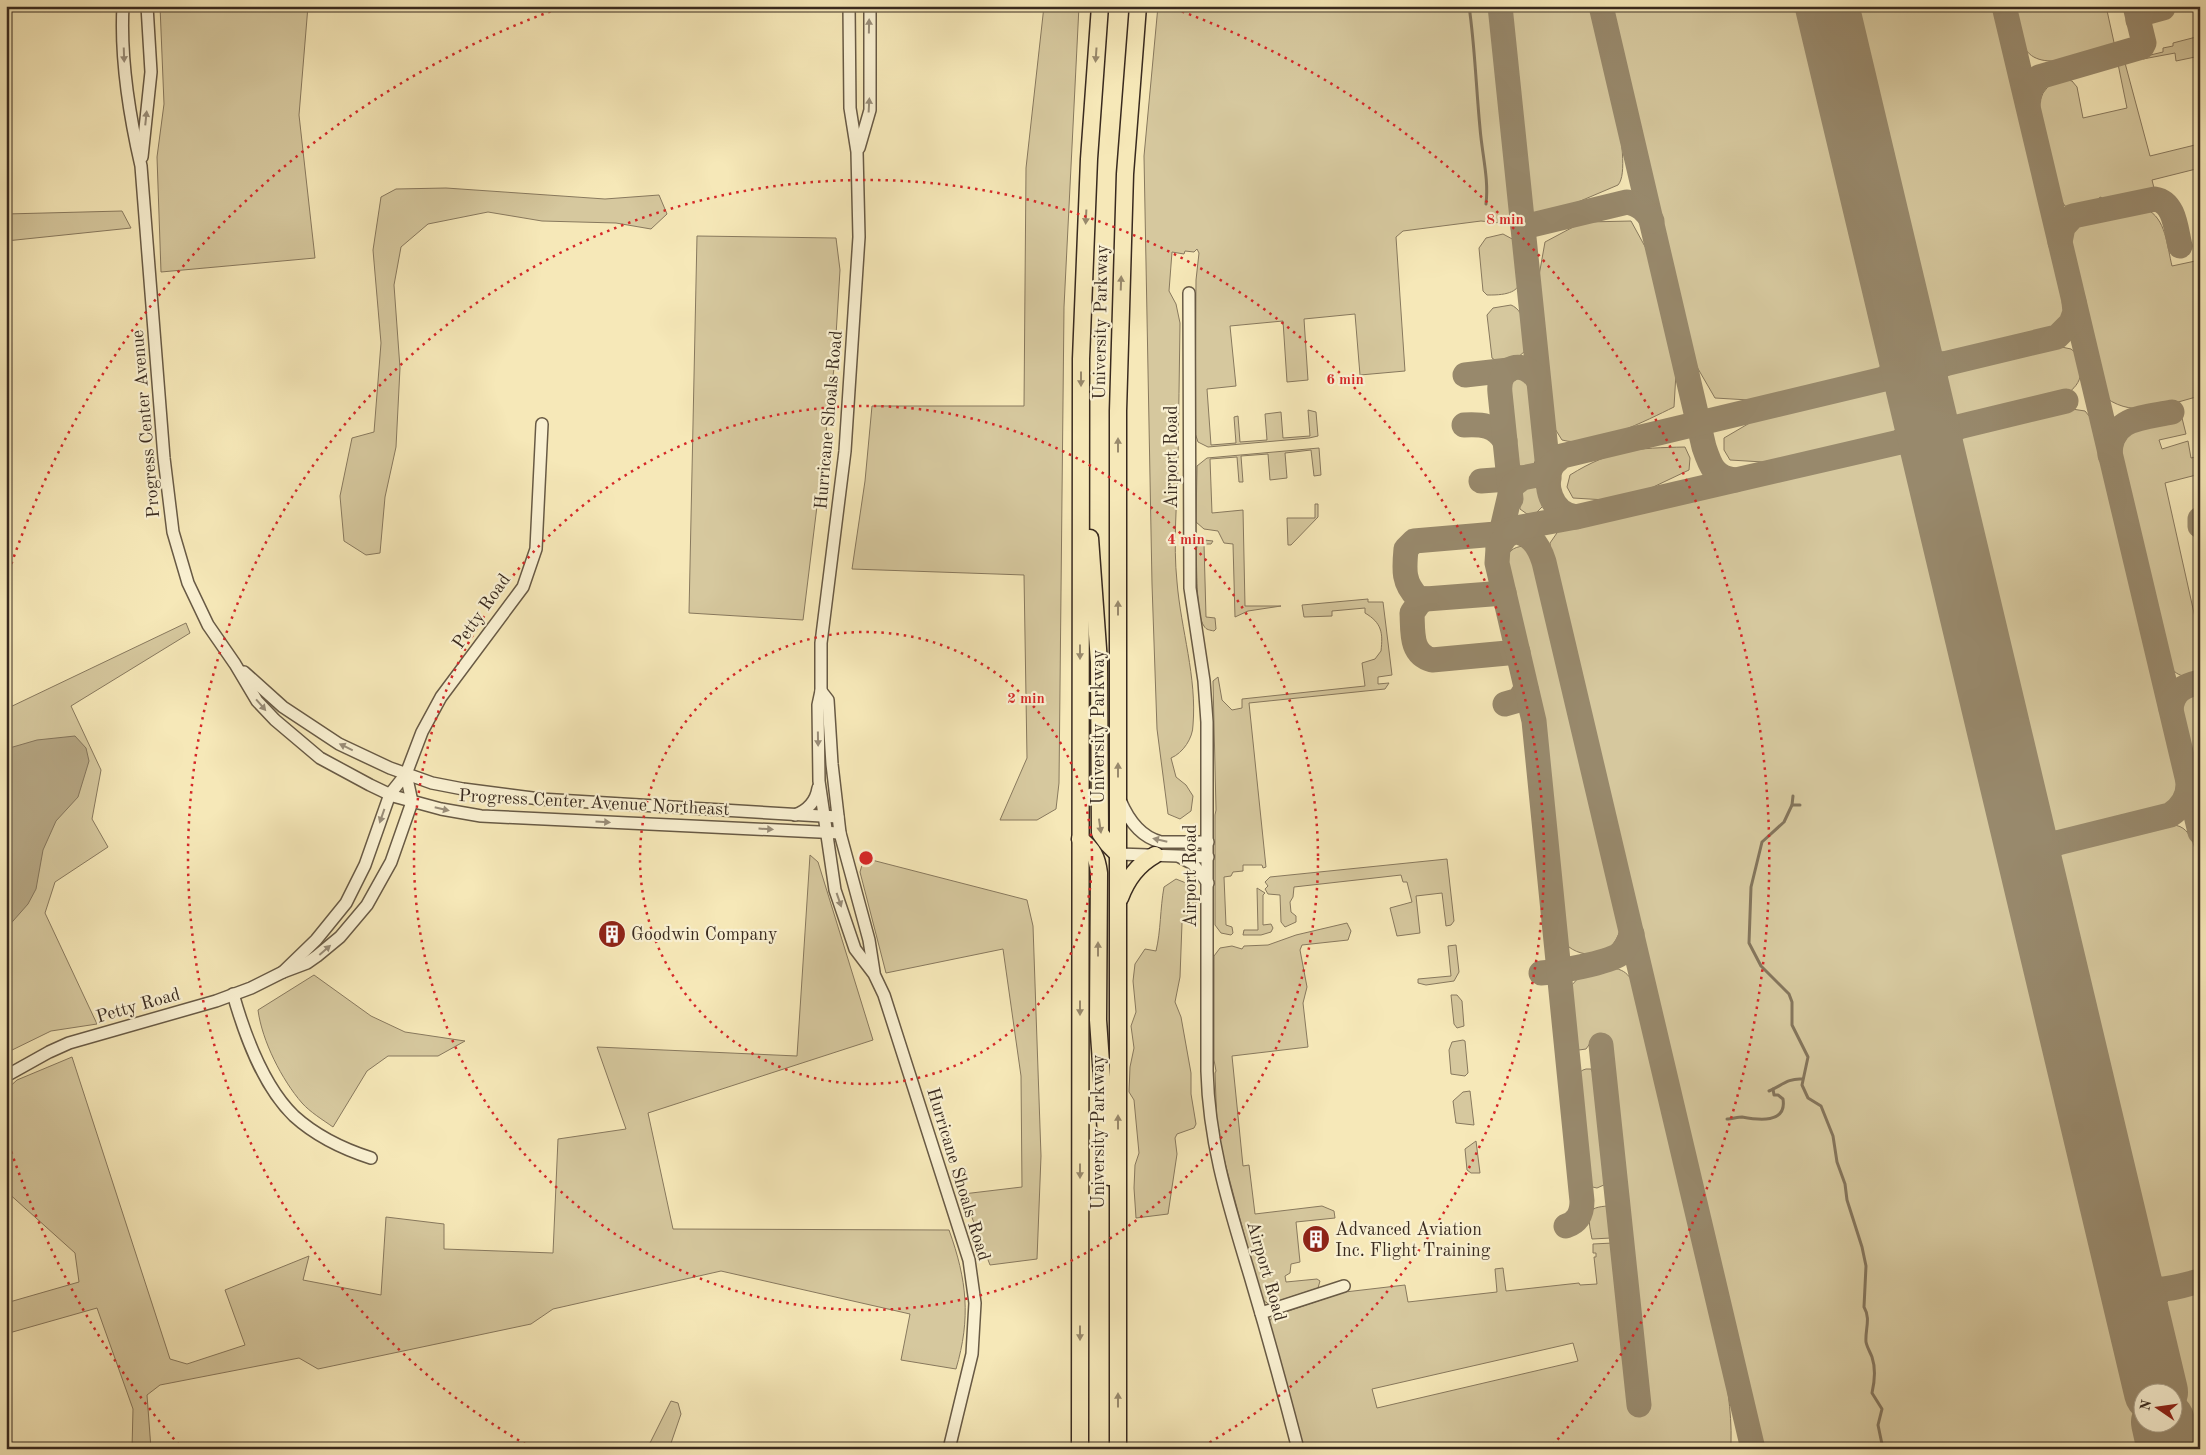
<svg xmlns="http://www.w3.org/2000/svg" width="2206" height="1455" font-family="'Old Standard TT',serif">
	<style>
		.green { fill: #d6c89e; stroke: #88795e; fill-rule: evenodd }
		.water { fill: #b6a784; stroke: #84755c }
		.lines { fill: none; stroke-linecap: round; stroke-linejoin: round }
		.stream { stroke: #84755c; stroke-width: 3 }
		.taxiway { stroke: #98896c; stroke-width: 25 }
		.runway { stroke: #98896c; stroke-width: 64 }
		.minor-casing { stroke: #685a45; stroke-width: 14 }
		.highway-casing { stroke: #392a1f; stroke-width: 19 }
		.minor { stroke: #f9f0d1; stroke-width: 11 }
		.highway { stroke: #f6e8b8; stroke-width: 16 }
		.oneway { fill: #998d78 }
		.oneway2 { fill: #98896c }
		.ring { fill: none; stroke: #d62828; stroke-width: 2.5; stroke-dasharray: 2.5 5 }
		.labels { text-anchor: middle; stroke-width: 4.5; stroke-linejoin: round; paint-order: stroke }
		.street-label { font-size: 18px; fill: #392a1f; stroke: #f9f0d1 }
		.poi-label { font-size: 18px; fill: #392a1f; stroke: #f9f0d1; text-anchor: start }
		.centre { fill: #d62828; stroke: #f9f0d1; stroke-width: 2.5 }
		.ring-label { font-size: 15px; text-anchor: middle; font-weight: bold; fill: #d62828; stroke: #f9f0d1; stroke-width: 4.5; stroke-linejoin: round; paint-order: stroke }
	</style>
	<rect width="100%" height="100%" fill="#f6e8b8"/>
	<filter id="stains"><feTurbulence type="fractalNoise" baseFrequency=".004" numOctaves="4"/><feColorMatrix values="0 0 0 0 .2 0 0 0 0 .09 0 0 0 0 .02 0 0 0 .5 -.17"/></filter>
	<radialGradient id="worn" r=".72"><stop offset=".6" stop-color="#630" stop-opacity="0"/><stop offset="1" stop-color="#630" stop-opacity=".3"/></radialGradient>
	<g class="green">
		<polygon points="160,6 308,6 299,115 315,258 161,272 157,157 164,104"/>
		<polygon points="1044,6 1079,6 1064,307 1059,783 1056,809 1037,820 1000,820 1027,758 1024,575 852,569 865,481 872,406 1024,406 1026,168"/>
		<path d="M1158,6H1492L1513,214L1508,220L1500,223L1481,221L1403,231L1396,237L1405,371L1360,375L1355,314L1304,319L1308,380L1287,382L1283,321L1230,326L1236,386L1207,389L1211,445L1236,443L1234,417L1238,416L1240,442L1267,440L1265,414L1281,412L1283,438L1310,436L1308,410L1316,412L1318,436L1309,438L1208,447L1198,442L1195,433L1196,280L1199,253L1197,249L1194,252L1185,251L1184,254L1172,252L1169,291L1176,304L1180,323C1179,370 1179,417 1178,464C1177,503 1173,543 1177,582C1181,630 1197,677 1193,725C1193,738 1183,753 1171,758L1176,777L1186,785L1193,796L1191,811L1180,819L1168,814L1157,729L1152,584L1144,156Z"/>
		<path d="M1509,6H1591C1598,36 1636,165 1618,185L1578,202L1530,216Z"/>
		<polygon points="1612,6 1805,6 1887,353 1886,360 1876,371 1795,391 1749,400 1715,398 1697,367 1682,311 1620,49"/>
		<polygon points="1849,6 1996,6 2066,304 2065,320 2057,328 1951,354 1937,351 1930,344"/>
		<path d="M2014,6H2106L2115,47C2091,53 2035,77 2023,44C2018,32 2017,18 2014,6Z"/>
		<polygon points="2200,36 2200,56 2176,61 2175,53 2143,59 2142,57 2163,52 2163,48 2173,46 2173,43"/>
		<polygon points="2125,63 2150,156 2195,145 2197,150 2200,150 2200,168 2152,180 2154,188 2102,199 2101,197 2099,198 2099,201 2073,208 2065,206 2059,197 2038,106 2043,93 2050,84 2061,78 2072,81 2077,87 2083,118 2127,108 2118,64"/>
		<polygon points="446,188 605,199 659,195 667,214 651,229 616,223 542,221 488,212 428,224 401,247 394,285 400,368 396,447 385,497 380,553 366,555 344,541 340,496 352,438 374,432 381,343 373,250 381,197 396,189"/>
		<path d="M2146,209C2166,218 2167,246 2172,266L2200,260V396C2168,404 2136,419 2106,398L2069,239V230L2075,224Z"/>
		<polygon points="122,211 131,228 6,241 6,214"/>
		<path d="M1631,221L1648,252L1661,297L1676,373L1674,407C1647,420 1592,449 1562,440L1552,424L1537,287L1545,242L1575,226L1587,222Z"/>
		<path d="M1503,234L1516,241C1520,275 1533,296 1487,295L1483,291L1479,248L1486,238Z"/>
		<polygon points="697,236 836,238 840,270 834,368 803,620 689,613"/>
		<path d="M1511,305C1526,311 1529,337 1525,351L1516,359L1495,360L1492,358L1487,315L1493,308Z"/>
		<path d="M2057,346L2071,349C2086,360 2084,382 2069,392L1962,417C1940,415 1934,384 1952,372Z"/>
		<polygon points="1522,375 1527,377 1531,384 1537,457 1532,468 1526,470 1516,463 1507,383 1514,376"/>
		<path d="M1879,389C1898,391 1899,403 1903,420L1892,434L1814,453L1763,462L1730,460L1724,450V438L1753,421Z"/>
		<polygon points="2072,409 2085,411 2094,422 2180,785 2173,801 2162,808 2054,834 2044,828 1955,452 1960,441 1970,432"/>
		<path d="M2182,418L2186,434L2159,440L2162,449L2188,441L2191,458L2200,456V474L2165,483L2200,640V669C2190,681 2174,677 2169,663L2119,452L2127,437L2134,431Z"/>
		<path d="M1685,447L1690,458L1689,470L1649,489L1622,496L1606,500L1573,498L1567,487L1570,475C1612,449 1637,448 1685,447Z"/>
		<polygon points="1319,448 1321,475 1314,476 1311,450 1285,453 1287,478 1270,480 1268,454 1241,456 1243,482 1239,482 1237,457 1210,459 1212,513 1243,510 1245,606 1281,606 1248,611 1235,617 1233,544 1224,543 1218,531 1204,529 1196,522 1197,466 1207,458"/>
		<polygon points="1889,453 1901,453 1913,462 2146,1449 1761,1449 1551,561 1550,543 1559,530"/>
		<polygon points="1532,485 1541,491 1543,506 1536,513 1527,514 1520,509 1519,494 1528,486"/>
		<polygon points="1315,504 1318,504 1318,517 1291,545 1288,545 1287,518 1315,518"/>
		<path d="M1204,540L1213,541L1211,544H1204L1206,617L1215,618L1216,629L1214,631C1210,630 1206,630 1204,626C1196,617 1197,564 1196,550L1198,544Z"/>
		<path d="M1524,546L1531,552L1537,570L1620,929C1614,959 1578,962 1561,939L1539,705L1506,564C1507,552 1512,547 1524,546Z"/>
		<path d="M1368,599V602H1383L1392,675L1378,677V684L1389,683L1385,689L1249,703L1266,867L1263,868L1262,865H1243V871L1233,872L1231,876L1224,877L1226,925L1232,927L1233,933L1231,935L1221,933L1215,925V815L1216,810L1213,681L1218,677L1222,700L1232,710L1242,708V699L1365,686L1362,663L1375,659L1381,651C1383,633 1382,623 1365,613V608L1332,611V616L1304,617L1302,605Z"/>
		<polygon points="186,623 190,633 71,706 101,770 92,819 108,847 55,882 45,913 97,1024 51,1031 6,1053 6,709"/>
		<path d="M2200,693V795C2196,779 2179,721 2181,708C2182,698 2190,693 2200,693Z"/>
		<path d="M2173,825C2194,826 2196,855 2200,871V1272C2178,1278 2164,1286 2148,1267L2051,862L2054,855L2057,852Z"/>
		<path d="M810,855L818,862L873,1040L648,1113L673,1229L949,1230C967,1280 971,1318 956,1369L901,1360L910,1314L721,1271L553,1309L531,1324L318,1369L299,1358L160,1385L147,1395L151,1449H132L133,1409L97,1308L9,1333L6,1320V1303L79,1282L75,1253L6,1191V1090L17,1080L72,1057L170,1359L187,1364L245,1345L225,1290L309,1256L303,1280L381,1295L386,1217L444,1224V1249L553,1253L558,1139L626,1129L597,1047L797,1056Z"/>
		<polygon points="864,858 1027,900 1033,926 1041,1156 1037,1259 990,1265 963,1194 1022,1187 1021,1076 1003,949 886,973 860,872"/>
		<polygon points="1447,859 1454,921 1451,925 1446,926 1442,893 1416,896 1420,933 1397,936 1390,908 1412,902 1407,882 1403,882 1401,875 1294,887 1293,897 1290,902 1291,912 1296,916 1296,922 1285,927 1281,922 1280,895 1268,894 1265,889 1268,886 1265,882 1270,877"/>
		<path d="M1176,879L1191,885L1196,903L1182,923L1180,977L1175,1002L1181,1017L1191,1073V1094L1196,1124L1194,1128L1177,1134L1175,1138L1177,1154L1168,1214L1136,1218L1134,1188L1135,1165L1139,1153L1134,1100L1129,1092L1130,1067L1134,1048L1131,1026L1136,1012L1133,981L1135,964L1145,949L1156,951C1161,930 1160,909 1164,887Z"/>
		<polygon points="1257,888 1265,893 1263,895 1263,925 1271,924 1273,928 1271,932 1261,935 1243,935 1244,930 1258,930"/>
		<polygon points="1347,923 1351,931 1348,940 1302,945 1300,950 1307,987 1303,1003 1308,1047 1232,1056 1243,1166 1249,1165 1255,1214 1322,1206 1334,1211 1335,1218 1296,1222 1300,1262 1291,1264 1290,1273 1285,1276 1286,1282 1317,1279 1320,1281 1318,1288 1269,1304 1264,1301 1260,1294 1220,1144 1218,1133 1220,1131 1217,1127 1215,1073 1216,1071 1214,1060 1214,956 1220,948 1232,946 1242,949 1244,946 1268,945 1296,935"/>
		<polygon points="1456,945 1459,972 1454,981 1426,985 1418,983 1418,979 1451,976 1448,946"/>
		<path d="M1609,968C1629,968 1633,981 1638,998L1721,1347C1726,1379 1732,1410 1731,1443L1720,1449H1303L1269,1322L1273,1316L1345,1292L1405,1285L1408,1302L1497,1292L1495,1269L1503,1268L1506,1291L1579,1283L1580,1285L1597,1284L1594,1257H1596V1253H1593V1244L1613,1243L1630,1403L1647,1408L1627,1218H1611V1238L1592,1239C1584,1201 1593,1209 1624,1204L1609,1044L1593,1046L1591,1042L1586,1049L1579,1050L1571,1041L1567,996L1571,986L1580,976ZM1573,1343L1578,1361L1377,1408L1372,1389Z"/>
		<path d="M314,975L371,1016L405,1032L465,1041L438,1056H388L367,1071L333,1127C323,1120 310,1112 302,1103C282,1080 262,1041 258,1010Z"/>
		<polygon points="1451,995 1457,995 1462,1001 1464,1026 1457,1028 1454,1024"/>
		<polygon points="1463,1040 1465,1041 1468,1073 1465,1076 1451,1074 1449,1050 1452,1042"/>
		<path d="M1586,1069H1591L1595,1077L1606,1184L1597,1188L1588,1186L1585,1179L1575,1087C1576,1079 1577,1071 1586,1069Z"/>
		<polygon points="1470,1091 1474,1125 1456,1123 1453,1101 1463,1092"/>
		<polygon points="1476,1141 1480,1173 1471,1173 1467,1170 1465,1149"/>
		<path d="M2200,1290V1449H2190L2160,1319C2161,1296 2181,1294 2200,1290Z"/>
		<polygon points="671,1401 678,1403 681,1414 669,1449 647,1449"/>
	</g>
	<polygon class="water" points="75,736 86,748 89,761 78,797 56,821 43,850 36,889 28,904 6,929 6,749 37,740"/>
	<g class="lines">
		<g class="stream">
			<path d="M1469,6C1475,47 1476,87 1480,128C1482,154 1489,179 1486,204"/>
			<path d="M1793,796L1792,805L1784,822L1762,842L1751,887L1749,943L1761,966L1789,994L1792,1002V1025L1808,1057L1802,1085L1808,1098L1821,1106L1833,1136L1837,1162L1845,1184L1847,1200L1862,1247L1866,1266L1864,1307C1871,1319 1865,1329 1866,1342C1867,1347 1870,1352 1872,1357C1876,1369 1875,1380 1872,1393L1882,1409L1878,1425L1883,1449"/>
			<polyline points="1792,805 1800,805"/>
			<path d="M1769,1091C1781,1086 1788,1078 1802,1079"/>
			<path d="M1727,1119C1731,1119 1738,1117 1742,1117C1758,1120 1787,1124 1783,1099L1778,1095H1774L1773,1089"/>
		</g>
		<g class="taxiway">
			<polyline points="1500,6 1549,479"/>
			<path d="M1601,6L1704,447C1710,465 1714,478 1735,480"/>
			<polyline points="2004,6 2200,832"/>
			<polyline points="2138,20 2141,14 2163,8"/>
			<polyline points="2028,105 2030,90 2039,77 2142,47 2144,43 2135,6"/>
			<path d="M1523,227L1627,202C1640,205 1646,210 1652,221"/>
			<path d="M2060,242L2063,227L2073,216L2155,199C2175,202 2176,230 2180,246"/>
			<path d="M1905,336C1914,353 1923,366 1944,364L2057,337L2071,323L2075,312L2074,302"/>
			<path d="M1944,364C1927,374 1924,383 1921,402C1931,417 1938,427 1958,427L2066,401"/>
			<polyline points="1465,375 1509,370"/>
			<path d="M1464,425C1482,424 1495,425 1505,441"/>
			<path d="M2110,455C2110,417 2143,418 2172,412"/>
			<path d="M1553,463C1542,484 1551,514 1576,517"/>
			<polyline points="1481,481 1522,478"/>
			<path d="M1511,499L1500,393C1497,366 1524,358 1538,380"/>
			<polyline points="2200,519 2200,526"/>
			<path d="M1509,530C1530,533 1538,543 1544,562L1753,1449"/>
			<path d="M1498,546L1512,486L1522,478L1542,474L1562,456L1884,379C1903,370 1905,355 1905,336"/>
			<path d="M1504,593L1426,599L1419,603L1412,613C1413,632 1410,654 1432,660L1518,652"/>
			<path d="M1426,599L1418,598C1403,583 1404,570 1406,549L1414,541L1496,534L1517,528"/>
			<polyline points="1505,704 1519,700 1526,689"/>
			<path d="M2171,709C2173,691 2183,686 2200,682"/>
			<path d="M2020,819C2029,834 2038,844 2057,843L2170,815C2183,807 2189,796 2188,781"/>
			<path d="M2035,883C2035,864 2040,853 2057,843"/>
			<path d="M1541,973C1557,972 1608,963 1620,954C1626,949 1629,941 1632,934"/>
			<polyline points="1601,1045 1639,1405"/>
			<path d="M1566,1226C1578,1222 1582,1213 1582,1201L1534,721L1497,563L1498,548L1505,537L1521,527L1576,517L1900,442C1919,442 1927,453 1936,468"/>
			<path d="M2125,1263C2143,1301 2166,1289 2200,1281"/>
			<path d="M2141,1330C2141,1312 2145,1300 2162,1290"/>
		</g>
		<g class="runway">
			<polyline points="1827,6 2156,1392"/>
			<polyline points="2163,1422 2169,1449"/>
		</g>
		<g class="minor-casing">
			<g id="minor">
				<path d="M123,6C120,60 129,114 141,166L164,458L173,532L188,583L208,625L235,664L257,701L275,720L320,758L370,785L393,796L441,809L481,816L840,833"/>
				<polyline points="849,6 850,108 857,152 859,237 845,451 821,643 821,691 818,705 819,781 835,890 855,949 874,974 884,995 969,1260 975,1303 972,1354 949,1449"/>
				<polyline points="859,148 870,110 870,6"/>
				<polyline points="142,157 151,72 147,6"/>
				<path d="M1189,293L1190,588L1204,681L1207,722V1071C1209,1145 1229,1206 1250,1276C1267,1333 1283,1391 1298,1449"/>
				<polyline points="244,672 283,707 339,744 390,768 432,783 463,789 540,799 838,817"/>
				<polyline points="821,691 828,700 832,764 840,833 869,940 874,972"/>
				<path d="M1120,800C1128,819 1140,837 1161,842H1208"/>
				<path d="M795,815C808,810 816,801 818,788"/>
				<polyline points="1118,854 1208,857"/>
				<polyline points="1180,857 1193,864 1208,883"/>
				<polyline points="283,972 316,940 346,903 365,865 390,794 406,774 422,732 441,697 523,587 536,549 542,424"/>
				<path d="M233,994C245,1036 263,1086 294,1116C316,1136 343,1149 371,1158"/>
				<polyline points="6,1076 49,1052 69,1043 216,1001 251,988 283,972 307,963 317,956 340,937 367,905 391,862 412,802 406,774"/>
				<polyline points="1261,1313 1344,1286"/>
			</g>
		</g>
		<g class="highway-casing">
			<g id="highway">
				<polyline points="1090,538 1099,662 1100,833 1108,844 1118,854"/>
				<path d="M1080,839C1093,849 1097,857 1099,873L1098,1020L1109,1177"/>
				<path d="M1120,898C1127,879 1137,865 1155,855"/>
				<polyline points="1080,1449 1081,359 1089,159 1100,6"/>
				<polyline points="1118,1449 1118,411 1125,174 1138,6"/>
			</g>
		</g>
		<use href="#minor" class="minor"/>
		<use href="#highway" class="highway"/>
	</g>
	<defs><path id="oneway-solid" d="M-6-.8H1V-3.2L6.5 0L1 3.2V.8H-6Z" transform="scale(1.25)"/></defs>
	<g class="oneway">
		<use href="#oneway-solid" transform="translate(869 26) rotate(-89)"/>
		<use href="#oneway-solid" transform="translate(124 55) rotate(88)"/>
		<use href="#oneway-solid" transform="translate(869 105) rotate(-87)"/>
		<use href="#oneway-solid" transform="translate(146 118) rotate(-84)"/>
		<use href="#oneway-solid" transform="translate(261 705) rotate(49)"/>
		<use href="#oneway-solid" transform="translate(818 739) rotate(89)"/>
		<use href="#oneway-solid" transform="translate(346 747) rotate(-154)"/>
		<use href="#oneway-solid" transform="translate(442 809) rotate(13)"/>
		<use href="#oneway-solid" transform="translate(382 816) rotate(109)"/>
		<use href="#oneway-solid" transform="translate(603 822) rotate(3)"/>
		<use href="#oneway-solid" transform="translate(766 829) rotate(3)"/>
		<use href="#oneway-solid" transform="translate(1160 840) rotate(-167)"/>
		<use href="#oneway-solid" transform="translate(839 900) rotate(71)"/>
		<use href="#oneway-solid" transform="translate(325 950) rotate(-41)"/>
	</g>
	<g class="oneway2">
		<use href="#oneway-solid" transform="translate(1096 55) rotate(94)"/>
		<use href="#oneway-solid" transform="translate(1086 217) rotate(93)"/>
		<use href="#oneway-solid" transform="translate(1121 283) rotate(-88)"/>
		<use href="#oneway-solid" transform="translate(1081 379) rotate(90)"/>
		<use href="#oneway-solid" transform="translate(1118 445) rotate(-90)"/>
		<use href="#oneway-solid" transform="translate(1118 608) rotate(-90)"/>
		<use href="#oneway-solid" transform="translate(1080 652) rotate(90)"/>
		<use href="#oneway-solid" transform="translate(1118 770) rotate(-90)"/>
		<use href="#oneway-solid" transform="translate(1100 826) rotate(82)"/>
		<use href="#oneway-solid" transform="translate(1098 949) rotate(-90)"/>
		<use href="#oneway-solid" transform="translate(1080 1008) rotate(90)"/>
		<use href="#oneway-solid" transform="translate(1118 1122) rotate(-90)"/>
		<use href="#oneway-solid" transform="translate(1080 1171) rotate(90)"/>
		<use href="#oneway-solid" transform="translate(1080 1333) rotate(90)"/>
		<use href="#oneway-solid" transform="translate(1118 1400) rotate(-90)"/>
	</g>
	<g class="ring">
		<circle cx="866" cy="858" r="226"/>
		<circle cx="866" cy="858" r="452"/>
		<path d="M532 1448A678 678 0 1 1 1200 1448"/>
		<path d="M179 1445A904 904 0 0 1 9 1145M9 571A904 904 0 0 1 557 9M1175 9A904 904 0 0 1 1553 1445"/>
	</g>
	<defs>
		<g id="building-disc" transform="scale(1.4375)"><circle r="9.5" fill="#8f2418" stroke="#f9f0d1"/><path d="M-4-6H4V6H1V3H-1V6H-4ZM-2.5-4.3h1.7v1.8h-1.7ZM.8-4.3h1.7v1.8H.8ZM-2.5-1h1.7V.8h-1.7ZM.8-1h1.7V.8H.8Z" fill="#fff"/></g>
	</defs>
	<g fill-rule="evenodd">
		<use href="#building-disc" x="612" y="934"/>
		<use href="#building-disc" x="1316" y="1239"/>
	</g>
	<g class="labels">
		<g class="street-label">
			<text transform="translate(1100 322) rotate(-89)" y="6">University Parkway</text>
			<text transform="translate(828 420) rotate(-85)" y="6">Hurricane Shoals Road</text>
			<text transform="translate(145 424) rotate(-95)" y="6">Progress Center Avenue</text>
			<text transform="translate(1171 457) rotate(-90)" y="6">Airport Road</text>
			<text transform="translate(481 611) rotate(-55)" y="6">Petty Road</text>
			<text transform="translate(1098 727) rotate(-90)" y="6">University Parkway</text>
			<text transform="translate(594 802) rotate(3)" y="6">Progress Center Avenue Northeast</text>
			<text transform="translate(1190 876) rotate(-90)" y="6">Airport Road</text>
			<text transform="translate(138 1005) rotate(-16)" y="6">Petty Road</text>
			<text transform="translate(1098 1132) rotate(-90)" y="6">University Parkway</text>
			<text transform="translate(959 1174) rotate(73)" y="6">Hurricane Shoals Road</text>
			<text transform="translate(1267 1271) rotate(74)" y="6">Airport Road</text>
		</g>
		<g class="poi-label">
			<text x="631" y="940">Goodwin Company</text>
			<text x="1335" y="1235">Advanced Aviation<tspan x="1335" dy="21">Inc. Flight Training</tspan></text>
		</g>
	</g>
	<circle cx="866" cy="858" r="8" class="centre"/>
	<g class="ring-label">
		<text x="1505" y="224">8 min</text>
		<text x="1345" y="384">6 min</text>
		<text x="1186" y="544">4 min</text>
		<text x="1026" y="703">2 min</text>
	</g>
	<rect width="2206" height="1455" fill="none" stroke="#f6e8b8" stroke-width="25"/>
	<rect x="8" y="8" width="2191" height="1440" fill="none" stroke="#392a1f" stroke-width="2.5"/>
	<rect x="12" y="12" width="2181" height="1430" fill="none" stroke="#392a1f"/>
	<g transform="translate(2158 1408) rotate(283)"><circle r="24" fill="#f9f0d1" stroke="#aca18a"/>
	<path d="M0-4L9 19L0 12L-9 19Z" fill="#8f2418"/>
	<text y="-8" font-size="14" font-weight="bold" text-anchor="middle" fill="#392a1f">N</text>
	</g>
	<rect width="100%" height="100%" filter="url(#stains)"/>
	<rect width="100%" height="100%" fill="url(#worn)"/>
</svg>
